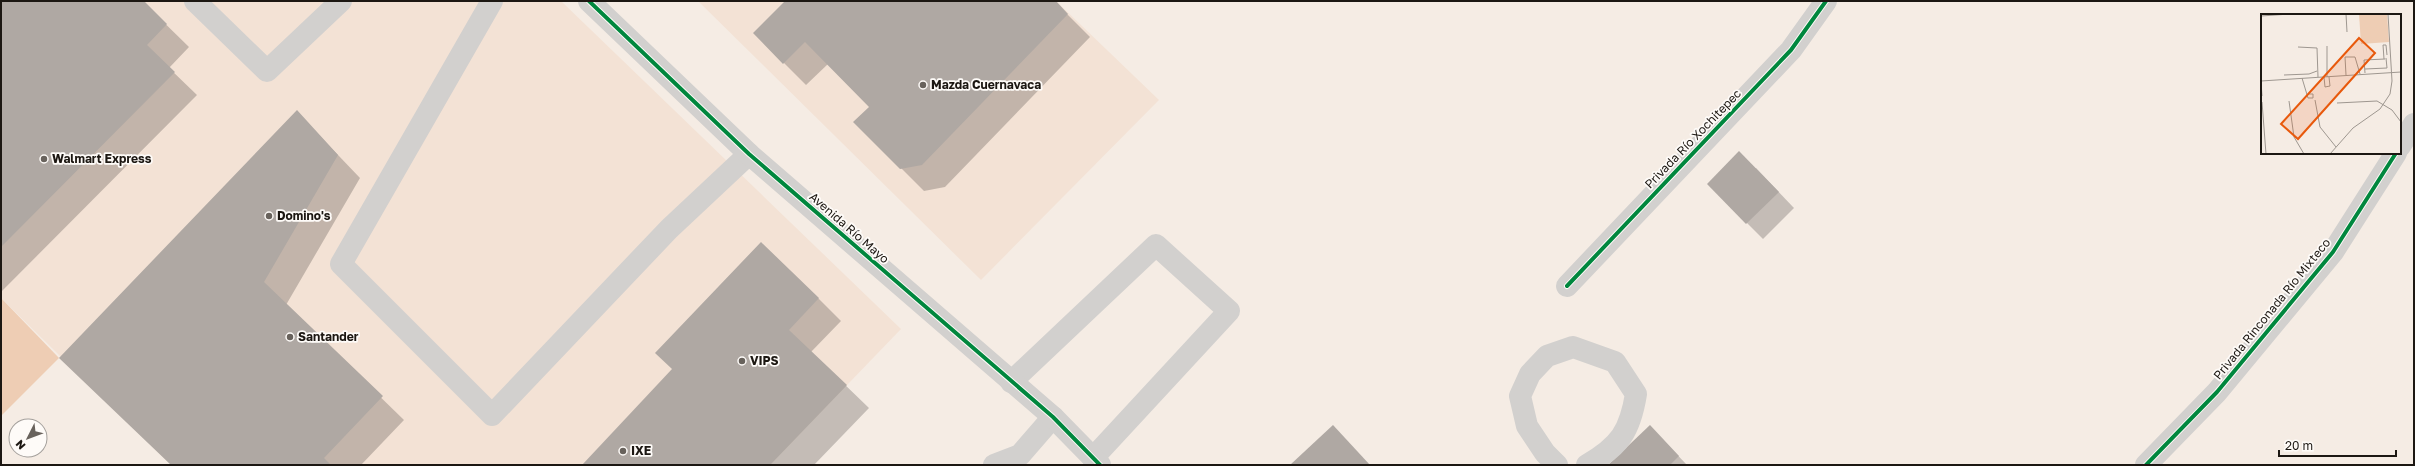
<svg xmlns="http://www.w3.org/2000/svg" width="2415" height="466" font-family="'Golos Text',sans-serif">
	<style>
		.built { fill: #f3e2d5 }
		.green { fill: #eecdb4 }
		.shadow { fill: #0003 }
		.building { fill: #afa8a3 }
		.lines { fill: none; stroke-linecap: round; stroke-linejoin: round }
		.service { stroke: #d2d0ce; stroke-width: 22 }
		.minor { stroke: #d2d0ce; stroke-width: 22 }
		.tertiary { stroke: #d2d0ce; stroke-width: 22 }
		.cycleway-casing { stroke: #fefbf8; stroke-width: 6 }
		.cycleway { stroke: #00873e; stroke-width: 4 }
		.poi-dot { fill: #68625c; stroke: #fefbf8; stroke-width: 1.5 }
		.labels { text-anchor: middle; stroke-width: 3.5; stroke-linejoin: round; paint-order: stroke }
		.poi-label { font-size: 12px; font-weight: bold; fill: #1c1712; stroke: #fefbf8; text-anchor: start }
		.street-label { font-size: 12px; fill: #1c1712; stroke: #fefbf8 }
		.inset-road { fill: none; stroke: #9e9790; stroke-width: 1 }
		.view { fill: #e8590c; fill-opacity: 0.15; stroke: #e8590c; stroke-width: 2 }
		.inset-edge { fill: none; stroke: #1c1712; stroke-width: 2 }
	</style>
	<rect width="100%" height="100%" fill="#f5ece4"/>
	<g class="built">
		<polygon points="1,1 561,1 901,329 770,465 171,465 1,298"/>
		<polygon points="698,1 1056,1 1159,100 981,280"/>
	</g>
	<polygon class="green" points="1,298 59,358 1,416"/>
	<g class="shadow">
		<polygon points="1,1 142,1 189,47 169,68 197,95 1,292"/>
		<polygon points="787,1 1054,1 1090,37 945,187 924,191 855,122 870,107 828,64 806,85 754,33"/>
		<polygon points="297,112 360,178 286,305 404,420 361,465 172,465"/>
		<polygon points="1756,168 1794,208 1763,239 1708,184"/>
		<polygon points="818,298 841,321 811,352 869,408 814,465 584,465"/>
		<polygon points="1666,443 1687,465 1610,465"/>
	</g>
	<g class="building">
		<polygon points="1,1 144,1 167,24 147,45 175,72 1,247"/>
		<polygon points="785,1 1056,1 1068,14 922,165 900,169 853,122 869,107 805,42 783,64 753,33"/>
		<polygon points="297,110 338,155 264,282 383,396 324,458 331,465 171,465 59,358"/>
		<polygon points="1739,151 1779,192 1746,224 1707,184"/>
		<polygon points="761,242 819,298 789,330 847,385 770,465 582,465 672,369 655,353"/>
		<polygon points="1333,425 1370,465 1290,465"/>
		<polygon points="1650,425 1679,456 1670,465 1608,465"/>
	</g>
	<g class="lines">
		<g class="service">
			<polyline points="195,1 267,71 341,1"/>
			<polyline points="492,1 341,264 492,415 669,229 749,154"/>
			<polyline points="1011,382 1156,245 1229,311 1093,458"/>
			<path d="M1557,465L1545,453L1527,426L1520,396L1530,374L1547,356L1573,347L1615,362L1636,394C1630,431 1620,446 1587,465"/>
		</g>
		<g class="minor">
			<polyline points="2400,146 2414,124"/>
			<polyline points="1567,286 1791,50 1826,1"/>
			<polyline points="994,465 1020,455 1053,417"/>
			<polyline points="2146,465 2217,392 2333,252 2396,153"/>
		</g>
		<polyline class="tertiary" points="589,1 749,154 1053,417 1100,465"/>
		<g class="cycleway-casing">
			<g id="cycleway">
				<polyline points="589,1 749,154 1053,417 1100,465"/>
				<polyline points="1567,286 1791,50 1826,1"/>
				<polyline points="2146,465 2217,392 2333,252 2396,153"/>
			</g>
		</g>
		<use href="#cycleway" class="cycleway"/>
	</g>
	<g class="poi-dot">
		<circle cx="923" cy="85" r="4"/>
		<circle cx="44" cy="159" r="4"/>
		<circle cx="269" cy="216" r="4"/>
		<circle cx="290" cy="337" r="4"/>
		<circle cx="742" cy="361" r="4"/>
		<circle cx="623" cy="451" r="4"/>
	</g>
	<g class="labels">
		<g class="poi-label">
			<text x="931" y="89">Mazda Cuernavaca</text>
			<text x="52" y="163">Walmart Express</text>
			<text x="277" y="220">Domino's</text>
			<text x="298" y="341">Santander</text>
			<text x="750" y="365">VIPS</text>
			<text x="631" y="455">IXE</text>
		</g>
		<g class="street-label">
			<text transform="translate(1693 139) rotate(-46)" y="4">Privada Río Xochitepec</text>
			<text transform="translate(849 228) rotate(41)" y="4">Avenida Río Mayo</text>
			<text transform="translate(2272 309) rotate(-51)" y="4">Privada Rinconada Río Mixteco</text>
		</g>
	</g>
	<g transform="translate(2261 14)">
		<rect width="140" height="140" fill="#f5ece4"/>
		<path d="M98,0H126L128,28L100,30Z" fill="#eecdb4"/>
		<path class="inset-road" d="M85,0L86,18M0,2L29,0M37,33L56,34L57,63M123,45L122,31H125L126,41M104,55L126,54L125,44M104,59L103,46L124,45M23,61L48,60L56,57M85,61L84,43H94L99,60M63,63L64,73L69,72L68,63M66,63V32M41,64L47,84H52V80H47M0,67L140,58M0,68L1,82M54,86L59,113L75,133M28,87L33,123L43,140M1,88L5,140M76,89L116,87L131,96L140,108M69,140L92,114L119,95L129,80L131,67L127,0"/>
		<path class="view" d="M98,24L114,39L37,125L20,110Z"/>
		<rect width="140" height="140" class="inset-edge"/>
	</g>
	<rect width="2415" height="466" fill="none" stroke="#1c1712" stroke-width="4"/>
	<g transform="translate(28 438) rotate(228)"><circle r="19" fill="#fefbf8" stroke="#a4a09c"/>
	<path d="M0-3L7 15L0 10L-7 15Z" fill="#68625c"/>
	<text y="-6" font-size="11" font-weight="bold" text-anchor="middle" fill="#1c1712">N</text>
	</g>
	<path d="M2279 450v6h117v-6" fill="none" stroke="#1c1712" stroke-width="2"/>
	<text x="2285" y="450" font-size="12" fill="#1c1712" stroke="#fefbf8" stroke-width="3" paint-order="stroke">20 m</text>
</svg>
